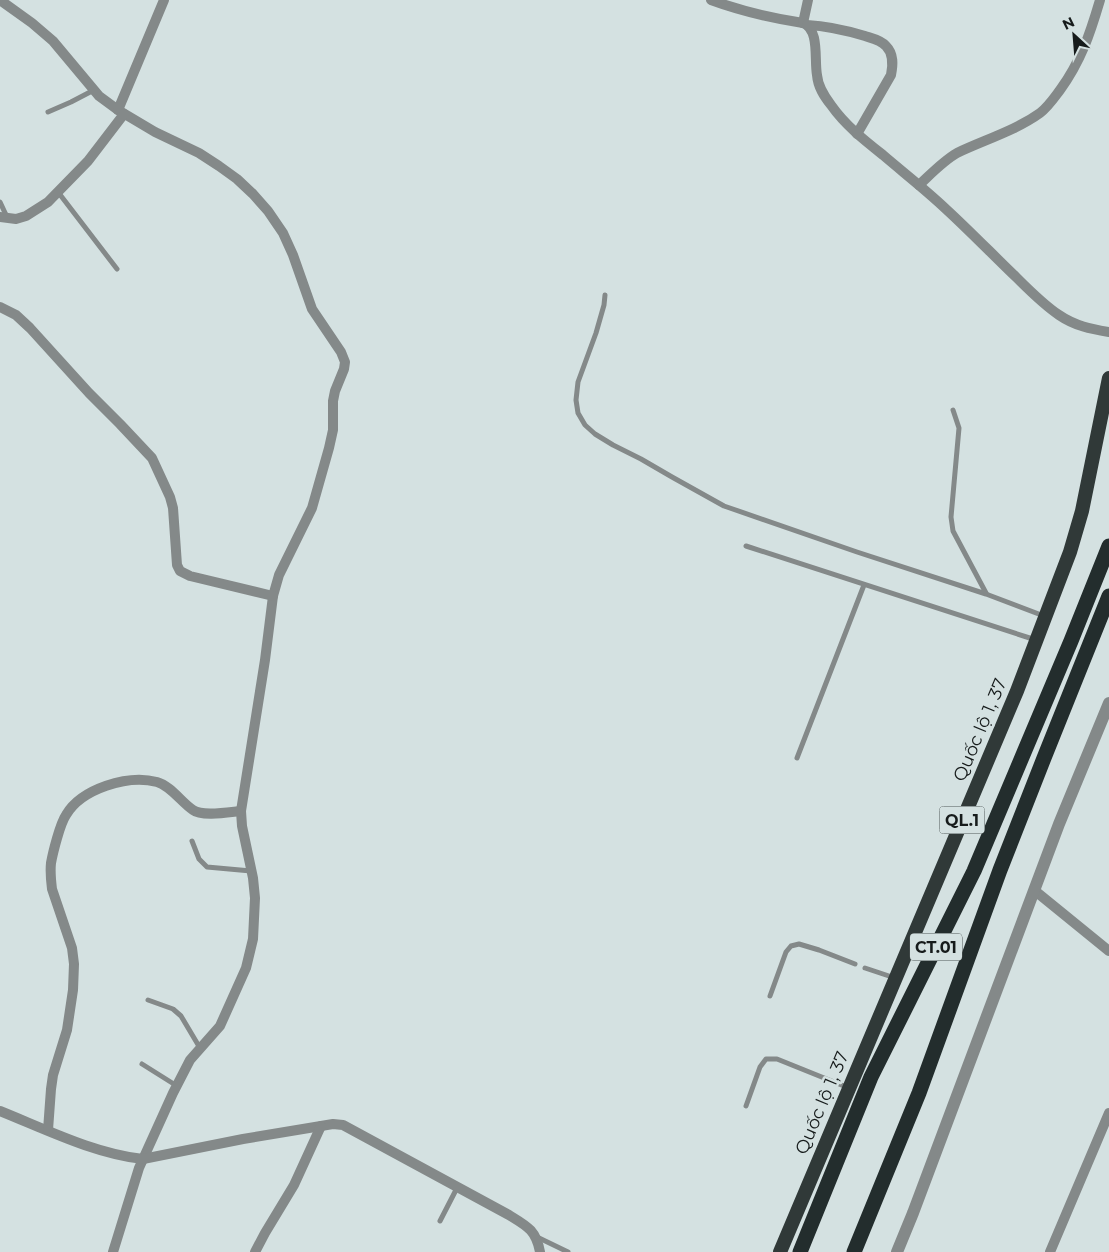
<svg xmlns="http://www.w3.org/2000/svg" width="1109" height="1252" font-family="Montserrat,sans-serif">
	<style>
		.lines { fill: none; stroke-linecap: round; stroke-linejoin: round }
		.service { stroke: #848989; stroke-width: 5 }
		.minor { stroke: #848989; stroke-width: 10 }
		.tertiary { stroke: #848989; stroke-width: 12 }
		.trunk { stroke: #303938; stroke-width: 14 }
		.motorway { stroke: #232d2d; stroke-width: 15 }
		.labels { text-anchor: middle; stroke-width: 5; stroke-linejoin: round; paint-order: stroke }
		.shield { fill: #d4e1e1; stroke: #4f5656; stroke-width: 1 }
		.shield-label { font-size: 16px; font-weight: bold; fill: #161b1b }
		.street-label { font-size: 18px; fill: #161b1b; stroke: #d4e1e1 }
	</style>
	<rect width="100%" height="100%" fill="#d4e1e1"/>
	<g class="lines">
		<g class="service">
			<polyline points="48,112 71,102 94,90"/>
			<polyline points="58,192 117,269"/>
			<polyline points="0,202 7,217"/>
			<polyline points="605,295 604,305 596,333 578,382 576,400 578,413 585,425 595,434 613,445 641,459 672,477 724,506 857,552 986,594 1044,616"/>
			<polyline points="953,410 959,428 951,517 953,531 986,593"/>
			<polyline points="746,546 1036,640"/>
			<polyline points="797,758 864,585"/>
			<polyline points="192,841 199,859 207,867 251,871"/>
			<polyline points="865,968 895,978"/>
			<polyline points="770,996 786,952 791,946 799,944 819,950 855,964"/>
			<polyline points="148,1000 173,1009 181,1016 200,1048"/>
			<polyline points="142,1064 177,1086"/>
			<polyline points="746,1106 760,1067 766,1059 777,1059 849,1088"/>
			<polyline points="440,1221 458,1186"/>
			<polyline points="537,1237 568,1252"/>
		</g>
		<g class="minor">
			<polyline points="0,0 32,23 53,41 99,96 118,110 155,132 199,153 219,166 237,179 253,194 268,211 283,233 293,255 312,309 341,352 345,362 344,369 335,391 333,401 333,430 329,448 312,508 279,575 273,596 265,660 241,811 242,826 253,878 255,898 253,939 246,968 220,1026 190,1060 173,1093 139,1168 113,1252"/>
			<path d="M711,0C741,11 771,18 803,23C820,30 814,59 817,75C818,87 824,96 831,105C845,125 864,140 883,155C904,173 926,190 946,209C970,231 993,255 1017,278C1030,291 1044,305 1059,315C1075,326 1091,329 1109,332"/>
			<polyline points="803,23 808,0"/>
			<path d="M807,25C828,26 845,30 865,36C871,38 881,40 886,46C894,54 893,65 891,75L857,134"/>
			<polyline points="118,110 164,0"/>
			<path d="M919,185C931,174 943,161 957,153C984,140 1015,131 1040,113C1048,107 1054,98 1060,90C1081,61 1090,34 1100,0"/>
			<polyline points="0,217 16,219 26,216 48,202 88,161 124,114"/>
			<polyline points="0,307 16,315 30,328 89,393 120,424 152,458 170,497 173,508 177,565 180,571 190,576 273,596"/>
			<polyline points="1034,890 1109,951"/>
			<path d="M0,1111C45,1129 95,1154 143,1159L243,1139L333,1124L343,1125L509,1215C527,1226 536,1230 540,1252"/>
			<path d="M48,1130L51,1089L53,1075L67,1030L73,990L74,964L72,948L52,889C51,881 50,872 51,863C53,852 60,824 66,815C81,789 128,774 157,782C171,786 182,803 193,810C202,817 230,812 241,811"/>
			<polyline points="255,1252 265,1233 294,1185 321,1126"/>
			<polyline points="1050,1252 1109,1113"/>
		</g>
		<polyline class="tertiary" points="897,1252 913,1213 1059,824 1109,703"/>
		<polyline class="trunk" points="780,1252 1017,691 1070,552 1082,511 1109,378"/>
		<g class="motorway">
			<polyline points="800,1252 871,1077 974,871 1071,641 1109,546"/>
			<polyline points="854,1252 919,1093 1000,870 1044,758 1109,596"/>
		</g>
	</g>
	<g class="labels">
		<g class="shield">
			<rect x="939.5" y="806.5" width="45" height="27" rx="4"/>
			<rect x="910" y="933.5" width="52" height="27" rx="4"/>
		</g>
		<g class="shield-label">
			<text x="962" y="826">QL.1</text>
			<text x="936" y="953">CT.01</text>
		</g>
		<g class="street-label">
			<text transform="translate(980 730) rotate(-67)" y="6">Quốc lộ 1, 37</text>
			<text transform="translate(822 1103) rotate(-67)" y="6">Quốc lộ 1, 37</text>
		</g>
	</g>
	<g transform="translate(1074 35) rotate(334)" stroke="#d4e1e1" stroke-width="4" paint-order="stroke">
	<path d="M0-4L9 19L0 12L-9 19Z" fill="#161b1b"/>
	<text y="-8" font-size="14" font-weight="bold" text-anchor="middle" fill="#161b1b">N</text>
	</g>
</svg>
